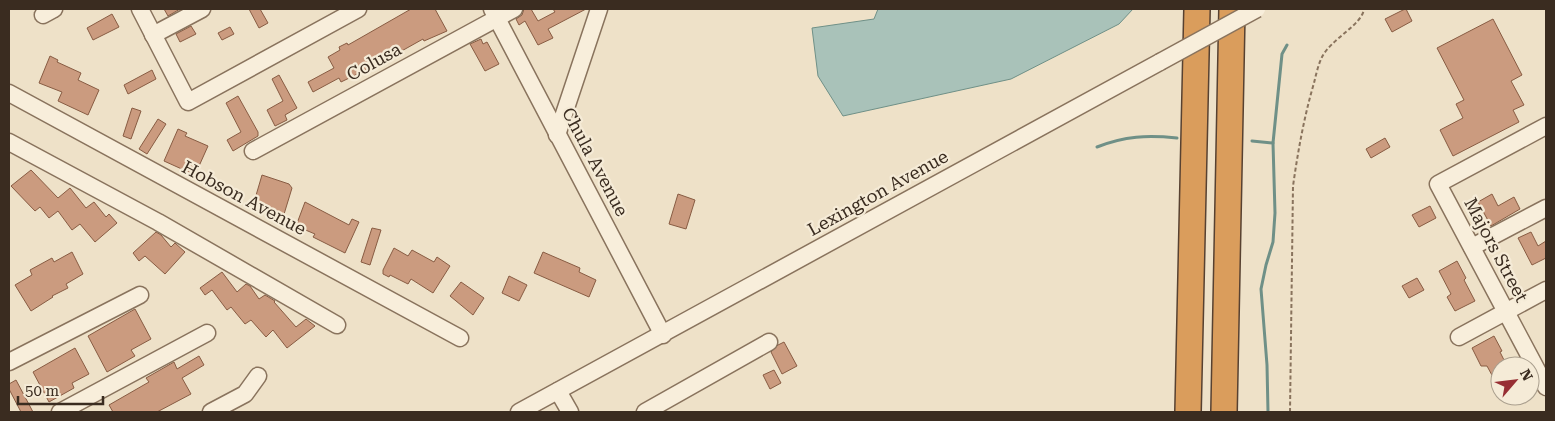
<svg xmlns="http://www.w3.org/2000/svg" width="1555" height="421" font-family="'Roboto Serif',serif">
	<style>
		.water { fill: #a9c2b9; stroke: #6f9087 }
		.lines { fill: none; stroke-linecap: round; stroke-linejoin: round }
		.stream { stroke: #6f9087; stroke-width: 3 }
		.building { fill: #cb9b7f; stroke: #885c43 }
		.minor-casing { stroke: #89735d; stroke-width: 19 }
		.highway-casing { stroke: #574131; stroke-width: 28 }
		.path { stroke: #89735d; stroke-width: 2; stroke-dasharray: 4 2.5; stroke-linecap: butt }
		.minor { stroke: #f8eedb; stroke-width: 16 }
		.highway { stroke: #da9d5c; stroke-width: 25 }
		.minor-bridge-casing { stroke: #89735d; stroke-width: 19; stroke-linecap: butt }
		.minor-bridge { stroke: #f8eedb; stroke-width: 16 }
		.labels { text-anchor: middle; stroke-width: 4.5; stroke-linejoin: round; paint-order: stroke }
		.street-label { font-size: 18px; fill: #3a2c20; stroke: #f5ebd7 }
	</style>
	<rect width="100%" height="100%" fill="#eee1c8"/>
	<polygon class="water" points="878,9 1133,9 1119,24 1011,79 843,116 818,76 812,28 874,19"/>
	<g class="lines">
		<g class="stream">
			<polyline points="1252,141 1273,143"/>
			<path d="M1097,147C1125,136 1147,135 1177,138"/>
			<polyline points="1268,412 1267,365 1261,289 1266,265 1273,242 1275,213 1273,143 1282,54 1287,45"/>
		</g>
	</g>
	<g class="building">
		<polygon points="164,9 180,9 168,16"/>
		<polygon points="249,9 260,9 268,23 259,28"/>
		<polygon points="411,9 435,9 447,31 424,41 423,39 382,62 341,82 339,78 313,92 308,82 334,68 328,57 340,50 339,47 347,43 348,45"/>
		<polygon points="524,9 531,9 538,21 555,12 553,9 586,9 548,29 553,38 538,45 525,21 519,25 516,19 522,15"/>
		<polygon points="1405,9 1406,9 1412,21 1392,32 1385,19"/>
		<polygon points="112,14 119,27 93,40 87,28"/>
		<polygon points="1493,19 1522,75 1511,81 1524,105 1513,110 1519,122 1453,156 1440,130 1463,118 1456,104 1464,100 1437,48"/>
		<polygon points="191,26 196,34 180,42 176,34"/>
		<polygon points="230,27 234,34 222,40 218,33"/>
		<polygon points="481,39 483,44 487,42 499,64 485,71 470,44"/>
		<polygon points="50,56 58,60 57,62 81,73 78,80 99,90 88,115 58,101 62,92 39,83"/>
		<polygon points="152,70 156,79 128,94 124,85"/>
		<polygon points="279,75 297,108 285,115 287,120 275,126 267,110 283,101 272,79"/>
		<polygon points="238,96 258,132 258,136 233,151 227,140 241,132 226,103"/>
		<polygon points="132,108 141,111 131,139 123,136"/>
		<polygon points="158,119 166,124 147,154 139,149"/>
		<polygon points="178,129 187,133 185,136 208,146 195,175 164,161"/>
		<polygon points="1385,138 1390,147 1371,158 1366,149"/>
		<polygon points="31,170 58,198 70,188 86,208 94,202 106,217 109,214 117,223 95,242 80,224 72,230 58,211 49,218 40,207 35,211 11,186"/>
		<polygon points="262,175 289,184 292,188 281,224 273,221 275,215 252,209"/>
		<polygon points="678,194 695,200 686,229 669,224"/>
		<polygon points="1492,194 1498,206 1514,197 1520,209 1491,226 1478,202"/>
		<polygon points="305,202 349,225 352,219 359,222 345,253 313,237 315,234 296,226"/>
		<polygon points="1430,206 1436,218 1419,227 1412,215"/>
		<polygon points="372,228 381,230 370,265 361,262"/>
		<polygon points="156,232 161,235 171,247 175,243 185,252 165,274 145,256 139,261 133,253"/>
		<polygon points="1531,232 1538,246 1546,241 1546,258 1532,265 1518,238"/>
		<polygon points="394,248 408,256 412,250 434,262 437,257 450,266 433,293 411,279 408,284 390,275 389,277 383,274 383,270"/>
		<polygon points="72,252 83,274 66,284 68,288 52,296 53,297 31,311 15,285 32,275 30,270 52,258 54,262"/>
		<polygon points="543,252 580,268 579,272 596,280 589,297 534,273"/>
		<polygon points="1457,261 1466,278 1464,280 1475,301 1455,311 1447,297 1451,294 1439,271"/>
		<polygon points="222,272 237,292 246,284 250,286 259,299 265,295 275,301 274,302 296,327 306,319 315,326 287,348 273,330 266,337 251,320 245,324 231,307 227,310 212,290 205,295 200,288"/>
		<polygon points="509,276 527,285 519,301 502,293"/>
		<polygon points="1417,278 1424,290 1409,298 1402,286"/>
		<polygon points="461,282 484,298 473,315 450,296"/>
		<polygon points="135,309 151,339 131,350 135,356 107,372 88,336"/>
		<polygon points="1494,336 1502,351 1500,352 1507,366 1500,366 1500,390 1487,366 1481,366 1472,348"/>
		<polygon points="784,342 797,366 782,374 771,352 778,345"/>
		<polygon points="75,348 89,374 72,383 74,388 49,402 33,372"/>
		<polygon points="199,356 204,365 182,378 191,394 157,412 113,412 109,405 149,382 146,378 174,362 177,369"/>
		<polygon points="774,370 781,383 770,389 763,375"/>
		<polygon points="16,380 33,412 21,412 9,389 9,384"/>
	</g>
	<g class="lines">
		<g class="minor-casing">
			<g id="minor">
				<polyline points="140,9 188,102 358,9"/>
				<polyline points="492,9 663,335"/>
				<polyline points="43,15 54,9"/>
				<polyline points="153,35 202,9"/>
				<polyline points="9,93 460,338"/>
				<polyline points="1546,126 1438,184 1546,387"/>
				<polyline points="557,135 599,9"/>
				<polyline points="9,142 158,222 337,325"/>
				<polyline points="253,151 514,9"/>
				<polyline points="1472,247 1546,208"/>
				<polyline points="1459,337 1546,290"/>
				<polyline points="9,362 140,295"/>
				<polyline points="558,391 570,412"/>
				<polyline points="60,412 207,333"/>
				<polyline points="211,412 245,394 258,376"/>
				<polyline points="519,412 1160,62"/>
				<polyline points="645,412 769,342"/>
			</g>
		</g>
		<g class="highway-casing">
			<g id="highway">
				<polyline points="1188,412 1197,9"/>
				<polyline points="1224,412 1232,9"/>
			</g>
		</g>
		<path class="path" d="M1290,412L1293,186C1298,151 1304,117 1314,83C1316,75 1318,65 1322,57C1331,39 1362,25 1364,9"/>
		<use href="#minor" class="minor"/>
		<use href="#highway" class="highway"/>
		<g class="minor-bridge-casing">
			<polyline id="minor-bridge" points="1160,62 1257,9"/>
		</g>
		<use href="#minor-bridge" class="minor-bridge"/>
	</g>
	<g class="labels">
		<g class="street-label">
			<text transform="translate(374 62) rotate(-29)" y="6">Colusa</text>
			<text transform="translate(595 162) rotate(62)" y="6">Chula Avenue</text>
			<text transform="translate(878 193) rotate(-29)" y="6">Lexington Avenue</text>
			<text transform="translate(244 198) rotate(28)" y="6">Hobson Avenue</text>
			<text transform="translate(1496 250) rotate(62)" y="6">Majors Street</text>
		</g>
	</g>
	<rect width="1555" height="421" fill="none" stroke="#3a2c20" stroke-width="20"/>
	<g transform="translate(1515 381) rotate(62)"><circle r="24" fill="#f5ebd7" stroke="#aa9f8e"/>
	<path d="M0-4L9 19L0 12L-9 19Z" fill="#972e33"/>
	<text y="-8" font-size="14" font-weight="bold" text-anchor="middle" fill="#3a2c20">N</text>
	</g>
	<path d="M18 396v8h85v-8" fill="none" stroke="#3a2c20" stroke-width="2.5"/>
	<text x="25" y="396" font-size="15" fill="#3a2c20" stroke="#f5ebd7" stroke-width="4" paint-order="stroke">50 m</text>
</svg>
